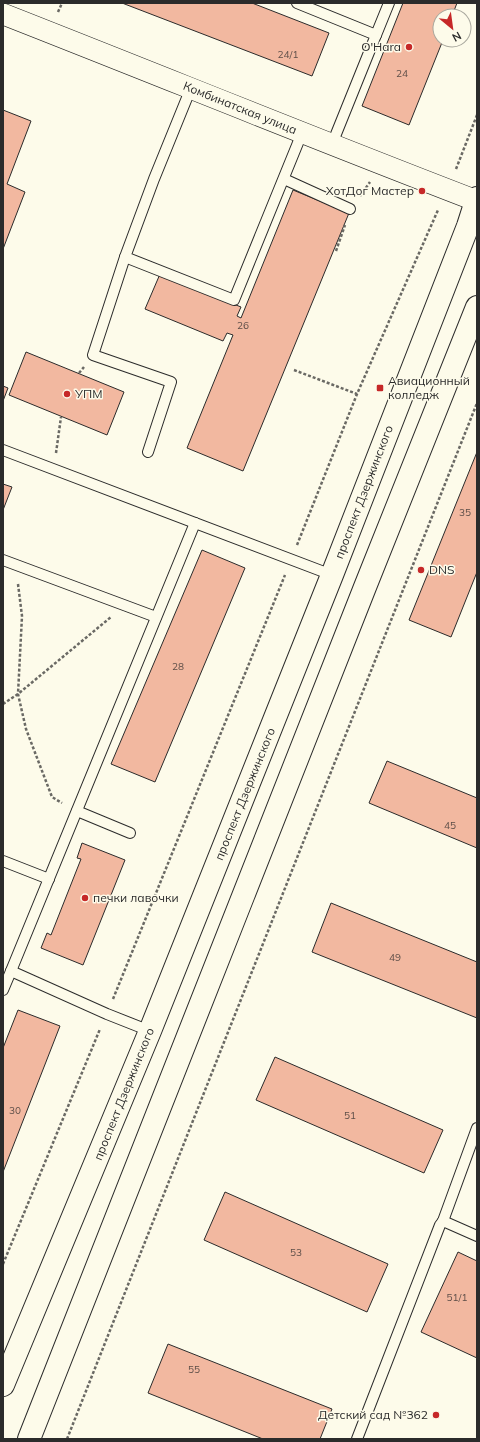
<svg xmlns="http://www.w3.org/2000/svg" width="480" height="1442" font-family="Mulish,sans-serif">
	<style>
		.building { fill: #f2b8a0; stroke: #2b2b2b }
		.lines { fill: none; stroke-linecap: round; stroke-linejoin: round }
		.service-casing { stroke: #2b2b2b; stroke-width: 12 }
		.minor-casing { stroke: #2b2b2b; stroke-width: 22 }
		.secondary-casing { stroke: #2b2b2b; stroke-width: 24 }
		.path { stroke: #6a6964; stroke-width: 2.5; stroke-dasharray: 3 2; stroke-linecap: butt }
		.service { stroke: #fdfbea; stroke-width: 10 }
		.minor { stroke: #fdfbea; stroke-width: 21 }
		.secondary { stroke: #fdfbea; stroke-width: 22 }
		.poi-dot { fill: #c62828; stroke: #fdfbea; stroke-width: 1.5 }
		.labels { text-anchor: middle; stroke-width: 3; stroke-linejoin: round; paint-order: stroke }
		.number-label { font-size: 10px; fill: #5d4e48 }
		.poi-label { font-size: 12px; fill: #2b2b2b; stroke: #fdfbea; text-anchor: start }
		.street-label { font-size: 12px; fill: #2b2b2b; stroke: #fdfbea }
	</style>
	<rect width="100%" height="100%" fill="#fdfbea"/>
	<g class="building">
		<polygon points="122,3 252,3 329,33 312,76"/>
		<polygon points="403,3 457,3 452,16 440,16 440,40 443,40 409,125 362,106"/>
		<polygon points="3,110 31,121 7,184 25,192 3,249"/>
		<polygon points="293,190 349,213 243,471 187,448 233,335 227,333 223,341 145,309 160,274 241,307 237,316 241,318"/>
		<polygon points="26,352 124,392 107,435 9,395"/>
		<polygon points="3,386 8,388 3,401"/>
		<polygon points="477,452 477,572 451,637 409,620"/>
		<polygon points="3,484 12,487 3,510"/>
		<polygon points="202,550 245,568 155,782 111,764"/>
		<polygon points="387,761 477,798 477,848 369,803"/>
		<polygon points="82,843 125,860 83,965 41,948 47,933 51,935 81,859 77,858"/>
		<polygon points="331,903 477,962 477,1018 312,952"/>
		<polygon points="18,1010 60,1026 3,1172 3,1048"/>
		<polygon points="275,1057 443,1130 424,1173 256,1100"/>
		<polygon points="225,1192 388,1264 367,1312 204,1240"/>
		<polygon points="458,1252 477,1261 477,1358 421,1332"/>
		<polygon points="168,1344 332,1409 320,1439 263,1439 148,1393"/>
	</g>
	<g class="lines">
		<g class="service-casing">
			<g id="service">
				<polyline points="297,3 376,35 332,144"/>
				<polyline points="376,35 389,3"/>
				<polyline points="191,88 154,179 125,257 234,300 302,133"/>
				<polyline points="284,179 350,209"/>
				<polyline points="125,257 93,355 171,382 148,452"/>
				<polyline points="3,450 332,575"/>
				<polyline points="3,560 156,617"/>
				<polyline points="77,811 130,833"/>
				<polyline points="3,861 49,879"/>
				<polyline points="3,990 11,971"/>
				<polyline points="150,1031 107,1014 11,971 195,523"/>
				<polyline points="443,1221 477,1128"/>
				<polyline points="357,1439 440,1225 443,1221 477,1236"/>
			</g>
		</g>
		<g class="minor-casing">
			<path id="minor" d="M3,14C161,76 318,140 477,201"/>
		</g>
		<g class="secondary-casing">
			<g id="secondary">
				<polyline points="3,1385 150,1031 332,575 468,226 477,198"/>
				<polyline points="29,1439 365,587 477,307"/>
			</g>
		</g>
		<g class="path">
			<polyline points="58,12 62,3"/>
			<polyline points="456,169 477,115"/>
			<polyline points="360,196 370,182"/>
			<polyline points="336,251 345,225"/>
			<polyline points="294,370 357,394"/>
			<polyline points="79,373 84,367"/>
			<polyline points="56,453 61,417"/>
			<polyline points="297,545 357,394 438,210"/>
			<polyline points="18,584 22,616 18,694 26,729 52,797 62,803"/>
			<polyline points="3,704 18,694 111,617"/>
			<polyline points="113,999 285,575"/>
			<polyline points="3,1264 100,1029"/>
			<polyline points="67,1439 477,403"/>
		</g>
		<use href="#service" class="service"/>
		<use href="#minor" class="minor"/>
		<use href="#secondary" class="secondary"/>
	</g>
	<g class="poi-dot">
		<circle cx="409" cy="47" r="4"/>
		<circle cx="422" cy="191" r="4"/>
		<rect x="376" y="384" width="8" height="8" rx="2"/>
		<circle cx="67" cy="394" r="4"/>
		<circle cx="421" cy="570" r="4"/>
		<circle cx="85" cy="898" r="4"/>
		<circle cx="436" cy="1415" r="4"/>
	</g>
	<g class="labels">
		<g class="number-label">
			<text x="288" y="58">24/1</text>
			<text x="402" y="77">24</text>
			<text x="243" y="329">26</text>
			<text x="465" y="516">35</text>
			<text x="178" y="670">28</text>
			<text x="450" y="829">45</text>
			<text x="395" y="961">49</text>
			<text x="15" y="1114">30</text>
			<text x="350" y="1119">51</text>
			<text x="296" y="1256">53</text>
			<text x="457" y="1301">51/1</text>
			<text x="194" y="1373">55</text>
		</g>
		<g class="poi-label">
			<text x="401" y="51" text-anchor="end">O'Hara</text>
			<text x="414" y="195" text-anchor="end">ХотДог Мастер</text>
			<text x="388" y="385">Авиационный<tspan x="388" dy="14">колледж</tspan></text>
			<text x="75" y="398">УПМ</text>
			<text x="429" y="574">DNS</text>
			<text x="93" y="902">печки лавочки</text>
			<text x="428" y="1419" text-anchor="end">Детский сад №362</text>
		</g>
		<g class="street-label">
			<text transform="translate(240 108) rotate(22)" y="4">Комбинатская улица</text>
			<text transform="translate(364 492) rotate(-69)" y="4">проспект Дзержинского</text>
			<text transform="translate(245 794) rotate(-68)" y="4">проспект Дзержинского</text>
			<text transform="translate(124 1094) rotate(-68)" y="4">проспект Дзержинского</text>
		</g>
	</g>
	<rect width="480" height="1442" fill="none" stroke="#2b2b2b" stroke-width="8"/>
	<g transform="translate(452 28) rotate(151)"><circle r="19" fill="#fdfbea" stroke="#a9a89e"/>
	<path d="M0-3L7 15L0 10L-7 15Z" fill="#c62828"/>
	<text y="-6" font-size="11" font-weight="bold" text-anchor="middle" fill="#2b2b2b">N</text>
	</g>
</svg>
